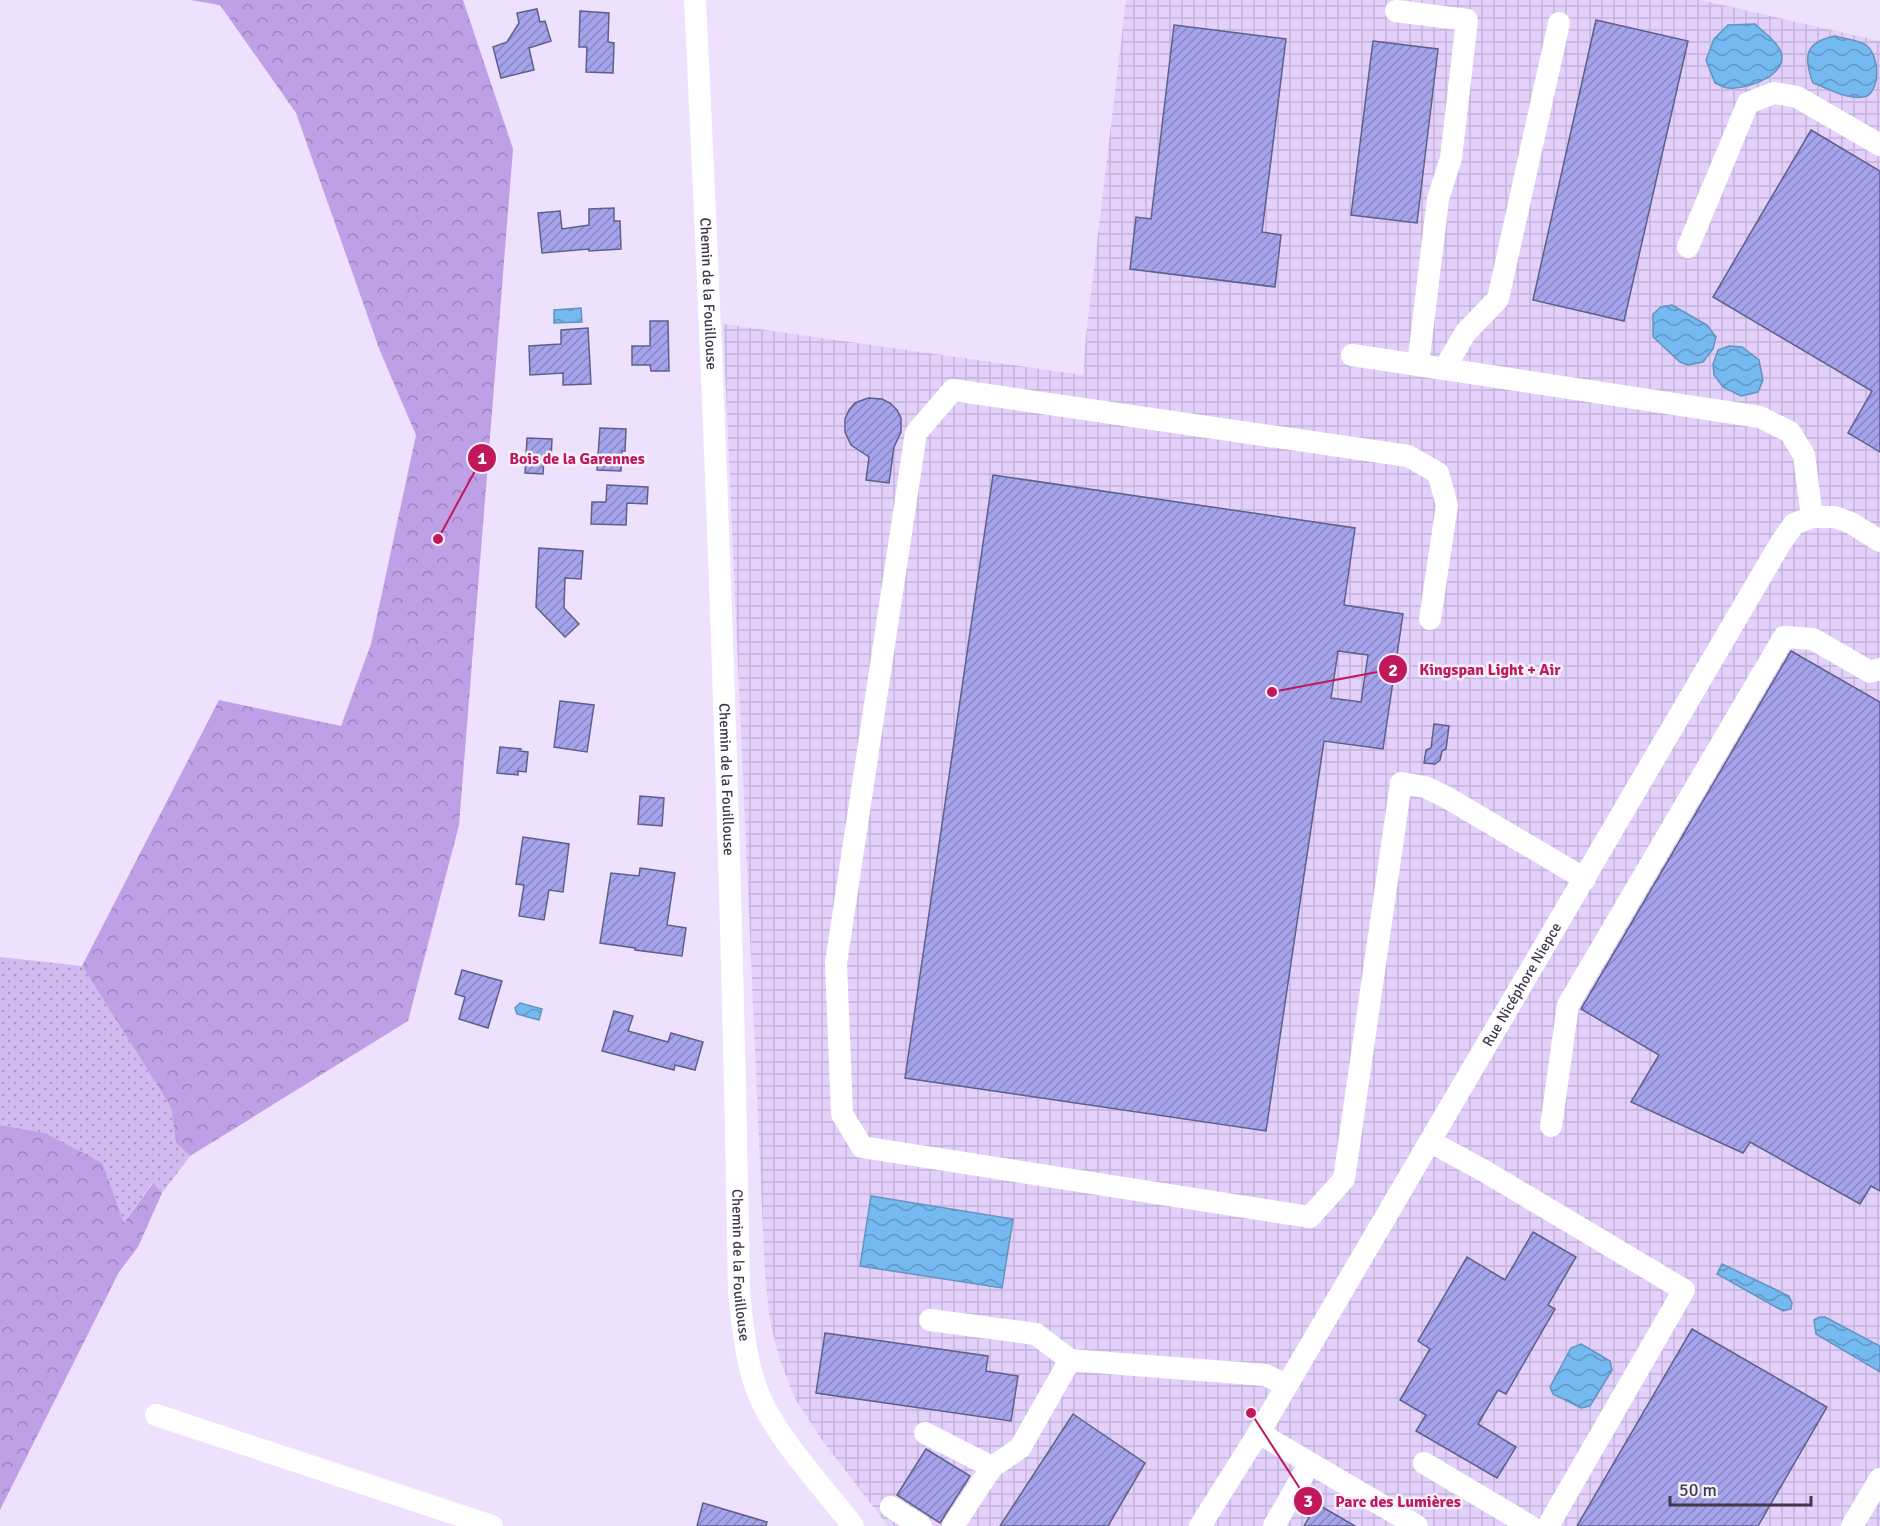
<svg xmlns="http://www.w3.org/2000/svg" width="1880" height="1526" font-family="Signika,sans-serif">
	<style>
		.industrial { fill: url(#industrial-grid) }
		.grass { fill: url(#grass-dots) }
		.forest { fill: url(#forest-crowns) }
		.water { fill: url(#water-waves); stroke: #6593bf; stroke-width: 1.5 }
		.building { fill: url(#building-hatch); stroke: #605f89; stroke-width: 1.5; fill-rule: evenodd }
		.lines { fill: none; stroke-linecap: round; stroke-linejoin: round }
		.minor { stroke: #fff; stroke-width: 22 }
		.labels { text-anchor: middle; stroke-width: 5; stroke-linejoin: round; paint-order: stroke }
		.street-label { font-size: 15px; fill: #41394b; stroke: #f6f2fc }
		.leader { fill: none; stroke: #c2185b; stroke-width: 2 }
		.callout-dot { fill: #c2185b; stroke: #f6f2fc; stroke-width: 2 }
		.mark-label { font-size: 18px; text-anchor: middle; font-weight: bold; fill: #fff }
		.callout-label { font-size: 16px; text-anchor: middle; font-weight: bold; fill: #c2185b; stroke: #f6f2fc; stroke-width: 5; stroke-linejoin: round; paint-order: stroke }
	</style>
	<defs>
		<pattern id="industrial-grid" width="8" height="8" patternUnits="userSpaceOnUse" patternTransform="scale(1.5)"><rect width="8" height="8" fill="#e3d1fc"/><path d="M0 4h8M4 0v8" fill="none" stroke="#c4b4da"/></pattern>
		<pattern id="grass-dots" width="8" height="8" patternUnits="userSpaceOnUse" patternTransform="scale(1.5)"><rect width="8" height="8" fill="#d1baef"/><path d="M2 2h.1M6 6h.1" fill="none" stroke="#ab98c4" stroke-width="1.8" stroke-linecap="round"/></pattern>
		<pattern id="forest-crowns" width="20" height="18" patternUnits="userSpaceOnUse" patternTransform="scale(1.5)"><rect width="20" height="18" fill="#bf9fe6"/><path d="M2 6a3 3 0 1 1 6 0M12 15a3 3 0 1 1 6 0" fill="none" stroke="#9d83bc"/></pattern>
		<pattern id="water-waves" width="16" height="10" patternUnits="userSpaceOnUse" patternTransform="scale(1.5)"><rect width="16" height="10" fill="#75b9f1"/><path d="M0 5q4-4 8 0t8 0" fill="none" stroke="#6297c5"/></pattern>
		<pattern id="building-hatch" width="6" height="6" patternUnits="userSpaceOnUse" patternTransform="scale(1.5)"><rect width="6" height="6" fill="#a4a3ec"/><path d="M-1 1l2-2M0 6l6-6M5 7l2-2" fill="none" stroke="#8786c1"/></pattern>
	</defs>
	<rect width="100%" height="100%" fill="#ede1fd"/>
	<polygon class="industrial" points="1126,0 1701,0 1880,41 1880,1526 888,1526 822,1440 796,1400 780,1361 770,1321 765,1276 723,324 1083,375 1086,335"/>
	<polygon class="grass" points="0,957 82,966 171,1107 176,1143 190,1156 162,1193 152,1183 124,1223 45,1133 0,1125"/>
	<g class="forest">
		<polygon points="190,0 463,0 513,149 459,825 408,1021 190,1156 176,1143 171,1107 82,966 219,700 341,726 371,644 416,435 380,351 296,113 220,5"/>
		<polygon points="0,1125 45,1133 102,1163 124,1223 153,1183 162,1193 138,1247 119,1272 0,1510"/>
	</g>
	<g class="water">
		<path d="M1755,24C1762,31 1774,39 1779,48C1794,73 1748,90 1729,88C1724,88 1719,85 1715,83L1706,60L1714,39L1728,25Z"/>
		<path d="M1835,36C1844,39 1860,40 1867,46C1880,57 1880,89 1867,96C1850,102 1828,88 1813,83C1803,56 1805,42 1835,36Z"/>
		<polygon points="1672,305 1707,325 1716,337 1713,349 1703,362 1688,365 1680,362 1653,337 1653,314 1661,307"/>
		<polygon points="581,308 582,322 554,323 554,310"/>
		<polygon points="1729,346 1742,347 1759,360 1763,380 1758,392 1741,396 1723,387 1714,375 1713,364 1718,350"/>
		<polygon points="520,1003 542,1009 539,1020 517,1014 515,1008"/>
		<polygon points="871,1196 1013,1219 1002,1288 860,1266"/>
		<polygon points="1722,1264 1789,1296 1792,1303 1791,1309 1783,1311 1717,1274"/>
		<polygon points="1820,1317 1825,1317 1880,1346 1880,1372 1816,1334 1814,1320"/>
		<polygon points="1581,1344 1610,1361 1612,1370 1590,1406 1581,1408 1553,1394 1550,1387 1571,1348"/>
	</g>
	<g class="building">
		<polygon points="537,9 540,22 545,21 551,41 529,48 534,70 501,78 493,47 507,42 519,23 517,13"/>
		<polygon points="580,11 609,13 608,42 614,43 613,73 586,72 587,47 579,47"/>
		<polygon points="1596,20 1688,41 1624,321 1533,300"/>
		<polygon points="1174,25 1286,39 1262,232 1281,235 1275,287 1130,269 1136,217 1151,219"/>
		<polygon points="1373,41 1438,49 1417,223 1351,215"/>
		<polygon points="1811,130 1880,171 1880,452 1848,433 1872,391 1713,297"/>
		<polygon points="614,208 614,221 620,221 621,249 589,251 589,249 542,253 538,213 560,211 562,229 589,225 589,209"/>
		<polygon points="650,321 668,321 669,371 651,371 650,365 632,365 632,346 650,346"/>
		<polygon points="588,328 591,384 563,385 563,373 530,375 529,346 561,344 561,330"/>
		<polygon points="868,398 882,399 890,403 897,410 901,418 901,432 894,447 889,483 866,480 869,457 851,445 845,432 845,419 849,410 855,403"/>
		<polygon points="600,428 626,429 625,451 622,451 621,471 597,470"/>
		<polygon points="527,438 552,439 551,459 544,459 543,474 525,473"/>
		<path d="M993,475L1355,528L1344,605L1403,614L1383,749L1324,741L1266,1131L905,1078ZM1338,651L1368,655L1361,702L1331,698Z"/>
		<polygon points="607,485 648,487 647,504 627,503 626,525 591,524 592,502 606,502"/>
		<polygon points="539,548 583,551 581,579 565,578 564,608 579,624 565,637 536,607"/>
		<polygon points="1791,651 1880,702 1880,1191 1871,1186 1860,1204 1750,1142 1743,1153 1631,1102 1659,1055 1581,1009"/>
		<polygon points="560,701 594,705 587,752 554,747"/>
		<polygon points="1434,724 1449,726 1446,749 1442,751 1440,760 1435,764 1424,763 1426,750 1431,748"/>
		<polygon points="500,747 521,749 520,751 528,752 526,772 518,771 518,775 497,773"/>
		<polygon points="640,796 664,798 662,826 638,824"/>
		<polygon points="523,837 569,844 563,892 549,890 544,920 519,916 524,885 516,884"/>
		<polygon points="640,868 675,873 667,925 686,928 682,956 635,950 635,948 600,943 611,873 639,876"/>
		<polygon points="462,970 502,981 488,1028 459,1019 465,997 455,994"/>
		<polygon points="614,1011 633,1016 628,1031 668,1042 671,1033 703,1042 695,1070 675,1065 674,1070 602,1051"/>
		<polygon points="1533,1232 1576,1257 1548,1305 1555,1309 1506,1394 1498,1390 1478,1424 1516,1447 1497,1478 1416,1431 1426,1415 1400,1400 1430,1349 1418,1341 1467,1257 1505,1280"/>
		<polygon points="1692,1329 1827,1407 1758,1526 1577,1526"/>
		<polygon points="825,1333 988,1356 986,1371 1018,1376 1011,1421 816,1393"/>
		<polygon points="1073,1414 1145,1463 1108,1526 1000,1526"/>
		<polygon points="926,1449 970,1476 940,1523 897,1495"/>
		<polygon points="703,1503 767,1522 766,1526 697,1526"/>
		<polygon points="1317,1504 1355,1526 1304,1526"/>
	</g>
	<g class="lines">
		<g class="minor">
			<path id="s1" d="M695,0C716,430 732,862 739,1293C743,1329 746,1366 761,1400C782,1444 823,1487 853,1526"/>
			<polyline points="1396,11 1467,20 1451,158 1438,199 1418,365"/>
			<polyline points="1688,247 1748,103 1774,93 1797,97 1880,145"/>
			<polyline points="1352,355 1760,417 1790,432 1804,455 1812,517"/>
			<polyline points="1444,369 1466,332 1498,299 1559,23"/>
			<polyline points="1430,619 1447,505 1438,473 1408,456 953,390 916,433 836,963 842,1114 862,1147 1310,1217 1344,1179 1401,783 1425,787 1446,797 1585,879"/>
			<polyline points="1551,1126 1568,1005 1784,637 1813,639 1870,672 1880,669"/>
			<polyline points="1431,1142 1486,1172 1684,1290 1548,1526"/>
			<polyline points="930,1320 1036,1334 1070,1360"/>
			<polyline points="156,1415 492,1526"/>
			<polyline points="925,1433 992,1467"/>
			<polyline points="1259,1433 1417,1526"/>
			<polyline points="1424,1463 1530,1526"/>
			<polyline points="891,1507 921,1526"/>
			<polyline points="953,1526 992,1467 1020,1448 1070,1360 1265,1375 1287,1385"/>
			<path id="s2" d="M1200,1526L1266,1421L1780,544L1794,524L1812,517H1835L1851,523L1880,541"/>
			<polyline points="1274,1526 1310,1463"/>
			<polyline points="1852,1526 1880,1479"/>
		</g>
	</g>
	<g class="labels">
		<g class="street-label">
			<text dy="5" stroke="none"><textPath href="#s1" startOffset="294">Chemin de la Fouillouse</textPath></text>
			<text dy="5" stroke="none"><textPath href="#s1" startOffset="780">Chemin de la Fouillouse</textPath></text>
			<text dy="5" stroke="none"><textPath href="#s2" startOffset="630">Rue Nicéphore Niepce</textPath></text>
			<text dy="5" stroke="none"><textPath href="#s1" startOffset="1266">Chemin de la Fouillouse</textPath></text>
		</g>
	</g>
	<path class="leader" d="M438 539L482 458M1272 692L1393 669M1251 1413L1308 1501"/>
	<g class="callout-dot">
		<circle cx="438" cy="539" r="6"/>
		<circle cx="1272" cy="692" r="6"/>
		<circle cx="1251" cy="1413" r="6"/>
		<circle cx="482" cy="458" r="15"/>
		<circle cx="1393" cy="669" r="15"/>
		<circle cx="1308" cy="1501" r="15"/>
	</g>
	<g class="mark-label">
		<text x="482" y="464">1</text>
		<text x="1393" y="676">2</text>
		<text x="1308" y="1507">3</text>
	</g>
	<g class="callout-label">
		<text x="577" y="464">Bois de la Garennes</text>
		<text x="1490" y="675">Kingspan Light + Air</text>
		<text x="1398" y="1507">Parc des Lumières</text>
	</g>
	<path d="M1670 1496v9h141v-9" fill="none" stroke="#41394b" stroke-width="3"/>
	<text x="1679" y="1496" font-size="18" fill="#41394b" stroke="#f6f2fc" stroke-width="4.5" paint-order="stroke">50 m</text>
</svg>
